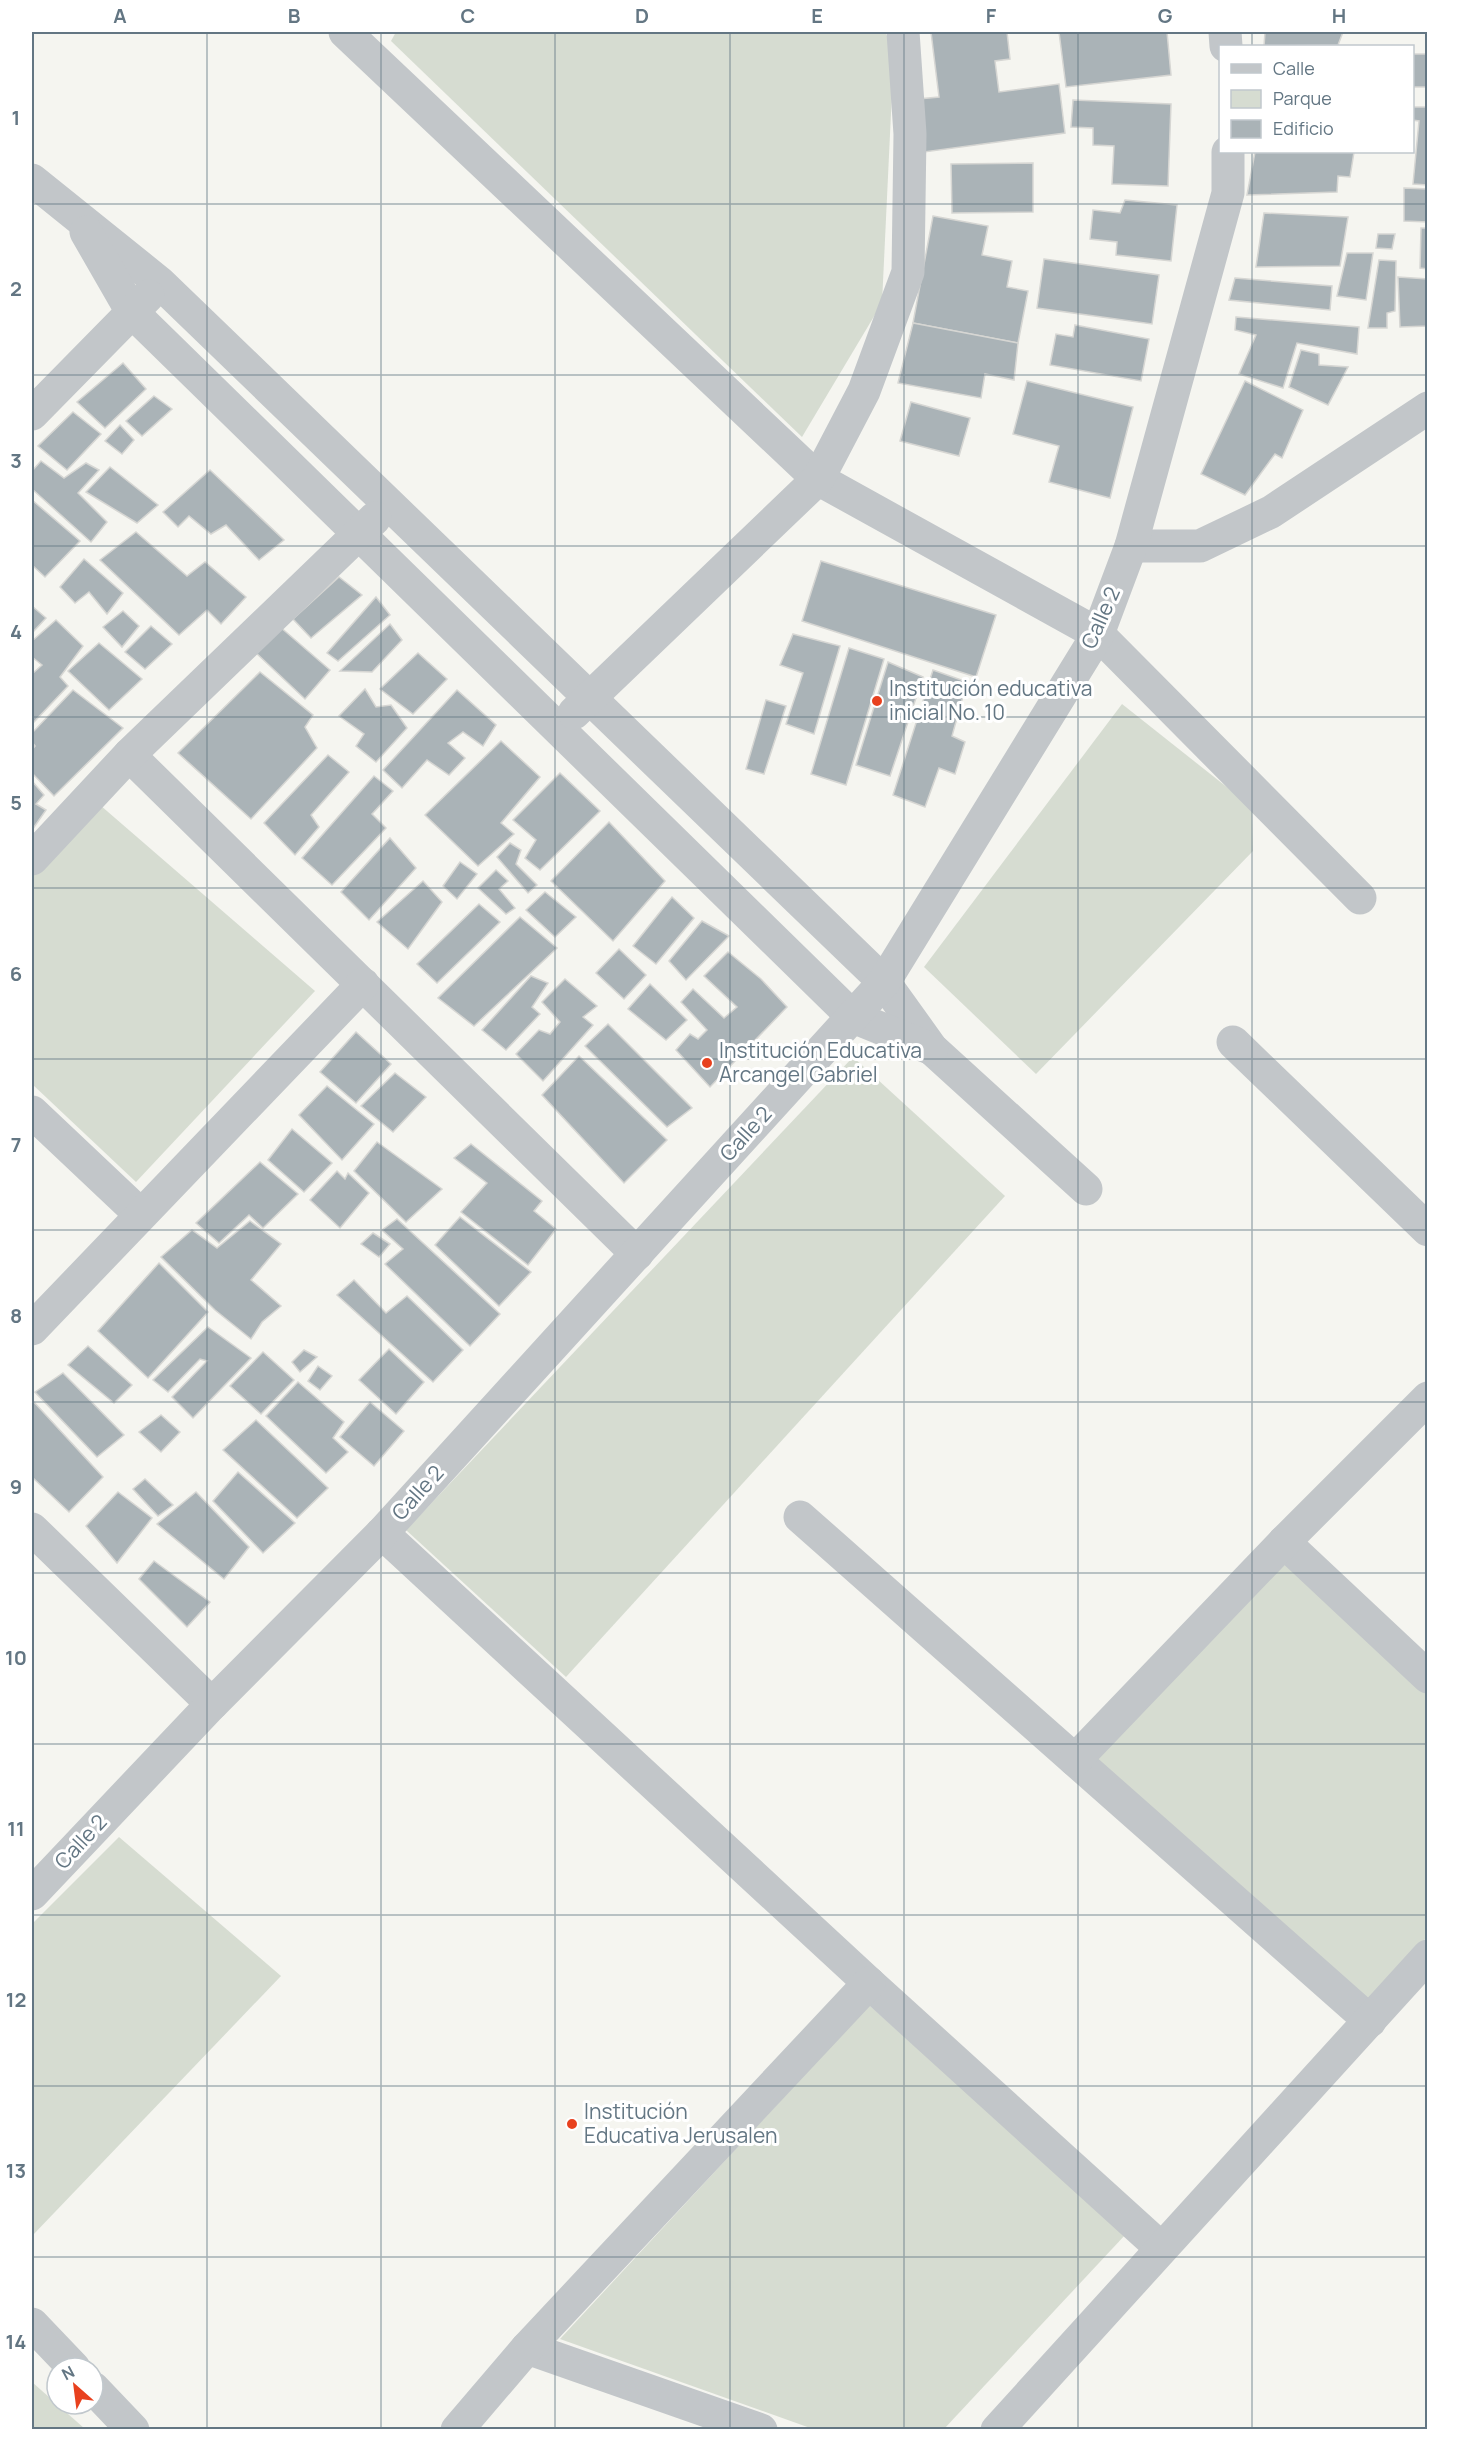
<svg xmlns="http://www.w3.org/2000/svg" width="1459" height="2461" font-family="Manrope,sans-serif">
	<style>
		.green { fill: #d6dcd1 }
		.building { fill: #aab3b7; stroke: #d6d6d3; stroke-width: 1.5 }
		.lines { fill: none; stroke-linecap: round; stroke-linejoin: round }
		.minor { stroke: #c2c6c9; stroke-width: 33 }
		.grid { fill: none; stroke: #637683; stroke-width: 1.5; stroke-opacity: 0.55 }
		.poi-dot { fill: #e8411e; stroke: #fff; stroke-width: 2 }
		.labels { text-anchor: middle; stroke-width: 6; stroke-linejoin: round; paint-order: stroke }
		.street-label { font-size: 21px; fill: #637683; stroke: #fff }
		.poi-label { font-size: 21px; fill: #637683; stroke: #fff; text-anchor: start }
		.neatline { fill: none; stroke: #637683; stroke-width: 2 }
		.grid-label { font-size: 20px; text-anchor: middle; font-weight: bold; fill: #637683 }
	</style>
	<rect width="100%" height="100%" fill="#f5f5f0"/>
	<g class="green">
		<polygon points="396,32 885,32 894,50 882,303 802,437 391,41"/>
		<polygon points="1122,704 1252,807 1253,851 1036,1074 924,967"/>
		<polygon points="100,805 315,991 136,1182 32,1084 32,877"/>
		<polygon points="853,1057 1005,1196 566,1677 406,1530"/>
		<polygon points="1284,1556 1427,1693 1427,1937 1368,2004 1093,1758"/>
		<polygon points="119,1837 281,1976 32,2236 32,1924"/>
		<polygon points="869,2005 1126,2234 944,2429 813,2429 560,2339"/>
		<polygon points="32,2382 85,2429 32,2429"/>
	</g>
	<g class="building">
		<polygon points="931,32 1007,32 1010,59 995,61 999,92 1059,84 1065,133 924,152 918,99 939,97"/>
		<polygon points="1059,32 1167,32 1171,75 1066,87"/>
		<polygon points="1265,32 1343,32 1338,45 1264,46"/>
		<rect x="1412" y="54" width="16" height="33"/>
		<polygon points="1073,100 1171,104 1168,186 1112,184 1114,146 1093,145 1093,128 1071,127"/>
		<polygon points="1412,107 1428,107 1428,185 1413,184 1419,121 1412,120"/>
		<polygon points="1255,152 1354,152 1350,177 1338,176 1337,192 1247,195"/>
		<polygon points="1033,163 1033,212 952,213 951,164"/>
		<polygon points="1404,188 1428,189 1428,222 1404,221"/>
		<polygon points="1125,200 1177,205 1171,261 1116,255 1117,242 1090,239 1093,210 1120,213"/>
		<polygon points="1264,213 1348,217 1340,266 1256,267"/>
		<polygon points="933,216 988,226 982,255 1012,261 1007,287 1028,291 1018,343 913,323"/>
		<polygon points="1421,228 1428,228 1428,269 1420,268"/>
		<polygon points="1378,234 1395,234 1392,249 1376,248"/>
		<polygon points="1347,253 1373,253 1366,300 1337,296"/>
		<polygon points="1044,259 1159,275 1152,324 1037,308"/>
		<polygon points="1379,260 1396,261 1395,311 1387,313 1387,328 1368,328"/>
		<polygon points="1398,277 1428,279 1428,326 1400,327"/>
		<polygon points="1235,278 1332,286 1330,310 1229,300"/>
		<polygon points="1236,317 1359,327 1357,354 1297,343 1283,388 1239,374 1256,335 1235,330"/>
		<polygon points="913,323 1018,343 1014,380 985,374 981,398 898,383"/>
		<polygon points="1075,325 1149,339 1141,381 1050,365 1056,334 1073,337"/>
		<polygon points="1301,350 1319,354 1319,365 1348,367 1328,405 1289,387"/>
		<polygon points="123,363 146,389 105,428 77,402"/>
		<polygon points="1027,381 1133,407 1110,498 1049,482 1059,446 1013,434"/>
		<polygon points="1245,381 1303,410 1282,458 1275,454 1245,495 1201,474"/>
		<polygon points="154,396 172,409 142,436 126,421"/>
		<polygon points="911,402 970,418 959,456 900,441"/>
		<polygon points="73,412 101,434 67,470 38,446"/>
		<polygon points="120,425 134,440 122,454 105,441"/>
		<polygon points="41,461 64,478 86,463 99,470 78,493 107,522 91,542 32,489 32,471"/>
		<polygon points="110,467 158,505 137,523 86,492"/>
		<polygon points="210,470 284,540 259,560 226,525 211,534 189,516 178,527 163,512"/>
		<polygon points="32,500 80,541 45,577 32,565"/>
		<polygon points="136,532 187,576 205,562 246,597 221,624 207,610 179,635 100,560"/>
		<polygon points="84,559 123,593 107,614 89,592 75,603 60,587"/>
		<polygon points="821,561 996,615 976,677 802,621"/>
		<polygon points="339,577 362,595 311,638 293,619"/>
		<polygon points="376,597 390,615 338,661 327,653"/>
		<polygon points="32,606 46,618 32,633"/>
		<polygon points="123,611 139,626 122,647 103,627"/>
		<polygon points="56,620 83,646 60,677 68,686 32,724 32,674 42,665 32,657 32,641"/>
		<polygon points="390,624 402,640 372,672 340,671"/>
		<polygon points="151,626 172,644 145,669 125,652"/>
		<polygon points="279,626 330,670 305,699 253,650"/>
		<polygon points="793,634 840,646 814,734 786,724 803,673 780,665"/>
		<polygon points="99,643 142,679 109,710 68,671"/>
		<polygon points="849,648 884,659 846,785 811,774"/>
		<polygon points="418,653 447,679 413,714 380,689"/>
		<polygon points="888,662 923,677 890,776 856,765"/>
		<polygon points="933,670 967,682 952,736 965,742 955,774 939,768 925,807 893,795"/>
		<polygon points="260,672 313,715 305,727 317,748 251,819 178,753"/>
		<polygon points="365,689 376,707 391,705 407,728 376,762 356,746 364,734 339,716"/>
		<polygon points="73,690 123,728 54,796 32,773 32,750 35,746 32,742 32,733"/>
		<polygon points="457,690 496,725 483,746 463,732 448,743 465,758 449,775 427,760 402,788 383,770"/>
		<polygon points="766,700 786,706 764,774 746,769"/>
		<polygon points="501,741 540,777 501,823 514,834 478,866 425,815"/>
		<polygon points="328,755 349,772 311,815 319,827 295,855 264,823"/>
		<polygon points="560,773 600,811 540,870 525,858 536,840 513,820"/>
		<polygon points="374,776 393,791 372,814 386,828 332,885 302,858"/>
		<polygon points="32,781 44,795 36,804 46,810 32,830"/>
		<polygon points="609,822 665,881 613,941 551,881"/>
		<polygon points="390,838 416,868 369,920 341,892"/>
		<polygon points="510,843 521,850 516,864 537,885 528,893 497,857"/>
		<polygon points="460,862 477,874 457,899 443,886"/>
		<polygon points="496,870 508,881 499,889 515,908 506,914 478,888"/>
		<polygon points="423,881 442,902 408,949 377,922"/>
		<polygon points="545,892 576,917 555,937 526,910"/>
		<polygon points="672,897 694,918 656,964 633,946"/>
		<polygon points="479,904 500,922 437,983 417,964"/>
		<polygon points="520,917 557,948 474,1026 438,998"/>
		<polygon points="702,921 729,936 686,980 669,961"/>
		<polygon points="619,949 646,975 624,999 596,973"/>
		<polygon points="728,952 761,979 787,1007 710,1087 676,1050 690,1034 698,1039 707,1030 681,1002 693,989 724,1018 737,1007 704,976"/>
		<polygon points="531,976 548,983 532,1007 540,1014 506,1050 482,1030"/>
		<polygon points="565,979 597,1006 583,1017 593,1025 543,1081 516,1054 539,1030 550,1034 560,1022 542,1002"/>
		<polygon points="650,984 687,1020 666,1040 628,1009"/>
		<polygon points="608,1024 692,1108 667,1127 585,1046"/>
		<polygon points="356,1032 391,1064 356,1103 320,1072"/>
		<polygon points="579,1056 667,1140 624,1183 542,1095"/>
		<polygon points="395,1073 426,1097 393,1132 361,1106"/>
		<polygon points="327,1086 374,1124 342,1160 299,1115"/>
		<polygon points="292,1129 332,1163 304,1192 268,1160"/>
		<polygon points="377,1142 442,1189 406,1222 354,1171"/>
		<polygon points="471,1144 542,1201 534,1211 556,1229 528,1265 461,1212 487,1183 454,1158"/>
		<polygon points="260,1162 298,1194 263,1228 249,1215 219,1243 196,1223"/>
		<polygon points="337,1171 345,1179 348,1173 369,1193 340,1228 310,1200"/>
		<polygon points="460,1217 531,1272 499,1306 435,1245"/>
		<polygon points="397,1219 500,1314 470,1346 385,1264 403,1249 382,1230"/>
		<polygon points="250,1221 281,1244 251,1280 281,1306 262,1322 251,1339 215,1310 161,1257 192,1230 217,1248"/>
		<polygon points="373,1233 390,1244 379,1257 361,1244"/>
		<polygon points="159,1263 208,1312 148,1378 98,1331"/>
		<polygon points="354,1280 386,1313 407,1296 463,1350 433,1382 337,1295"/>
		<polygon points="208,1327 251,1358 193,1418 172,1397 207,1361 200,1359 168,1392 153,1380"/>
		<polygon points="88,1346 132,1385 114,1403 68,1365"/>
		<polygon points="389,1349 424,1382 396,1414 359,1380"/>
		<polygon points="304,1350 317,1357 300,1372 292,1362"/>
		<polygon points="263,1352 294,1380 261,1414 230,1386"/>
		<polygon points="318,1366 332,1376 320,1390 308,1381"/>
		<polygon points="63,1373 124,1435 97,1457 35,1392"/>
		<polygon points="298,1382 344,1422 333,1438 348,1452 326,1473 266,1416"/>
		<polygon points="32,1400 103,1477 69,1512 32,1477"/>
		<polygon points="370,1402 404,1431 374,1466 340,1437"/>
		<polygon points="161,1415 180,1432 161,1452 139,1432"/>
		<polygon points="256,1420 328,1488 297,1518 223,1450"/>
		<polygon points="238,1472 295,1523 263,1553 213,1501"/>
		<polygon points="145,1479 173,1505 158,1516 133,1489"/>
		<polygon points="118,1492 152,1518 117,1563 86,1526"/>
		<polygon points="196,1492 249,1547 224,1579 157,1524"/>
		<polygon points="154,1561 210,1602 187,1627 139,1579"/>
	</g>
	<g class="lines">
		<g class="minor">
			<polyline points="345,32 818,479 1098,634 1360,898"/>
			<polyline points="1225,32 1226,46"/>
			<polyline points="32,180 160,283 884,982 932,1049 1086,1189"/>
			<polyline points="86,232 132,312 853,1017 932,1049"/>
			<polyline points="32,414 148,296"/>
			<polyline points="1131,546 1200,546 1271,512 1428,408"/>
			<polyline points="574,713 818,479 864,391 908,272 910,134 903,32"/>
			<polyline points="129,755 637,1254"/>
			<polyline points="32,859 129,755 375,518"/>
			<polyline points="1233,1042 1428,1230"/>
			<polyline points="32,1112 140,1214"/>
			<polyline points="32,1329 363,984"/>
			<polyline points="800,1517 1370,2021"/>
			<polyline points="32,1529 212,1704"/>
			<polyline points="382,1533 869,1983 1161,2248"/>
			<polyline points="1284,1542 1428,1677"/>
			<polyline points="1075,1760 1284,1542 1428,1398"/>
			<polyline points="32,1894 212,1704 382,1533 884,982 1098,634 1131,546 1228,193 1228,152"/>
			<polyline points="32,2324 74,2368"/>
			<polyline points="527,2348 761,2430"/>
			<polyline points="93,2388 133,2430"/>
			<polyline points="457,2430 527,2348 869,1983"/>
			<polyline points="997,2430 1428,1956"/>
		</g>
	</g>
	<path class="grid" d="M207,32V2430M381,32V2430M555,32V2430M730,32V2430M904,32V2430M1078,32V2430M1252,32V46M1252,152V2430M32,204H1428M32,375H1428M32,546H1428M32,717H1428M32,888H1428M32,1059H1428M32,1230H1428M32,1402H1428M32,1573H1428M32,1744H1428M32,1915H1428M32,2086H1428M32,2257H1428"/>
	<g class="poi-dot">
		<circle cx="877" cy="701" r="6"/>
		<circle cx="707" cy="1063" r="6"/>
		<circle cx="572" cy="2124" r="6"/>
	</g>
	<g class="labels">
		<g class="street-label">
			<text transform="translate(1101 618) rotate(-66)" y="7">Calle 2</text>
			<text transform="translate(746 1134) rotate(-48)" y="7">Calle 2</text>
			<text transform="translate(418 1493) rotate(-48)" y="7">Calle 2</text>
			<text transform="translate(81 1842) rotate(-47)" y="7">Calle 2</text>
		</g>
		<g class="poi-label">
			<text x="889" y="696">Institución educativa<tspan x="889" dy="24">inicial No. 10</tspan></text>
			<text x="719" y="1058">Institución Educativa<tspan x="719" dy="24">Arcangel Gabriel</tspan></text>
			<text x="584" y="2119">Institución<tspan x="584" dy="24">Educativa Jerusalen</tspan></text>
		</g>
	</g>
	<rect width="1459" height="2461" fill="none" stroke="#ffffff" stroke-width="66"/>
	<rect x="1219" y="45" width="195" height="108" fill="#ffffff" stroke="#c1c8cd" stroke-width="1.5"/>
	<rect x="1231" y="64" width="30" height="9" fill="#c2c6c9" stroke="#c1c8cd" stroke-width="1.5"/>
	<text x="1273" y="75" font-size="18" fill="#637683">Calle</text>
	<rect x="1231" y="90" width="30" height="18" fill="#d6dcd1" stroke="#c1c8cd" stroke-width="1.5"/>
	<text x="1273" y="105" font-size="18" fill="#637683">Parque</text>
	<rect x="1231" y="120" width="30" height="18" fill="#aab3b7" stroke="#c1c8cd" stroke-width="1.5"/>
	<text x="1273" y="135" font-size="18" fill="#637683">Edificio</text>
	<g transform="translate(75 2386) rotate(332)"><circle r="28" fill="#ffffff" stroke="#c1c8cd" stroke-width="1.5"/>
	<path d="M0-4.5L10 22L0 15L-10 22Z" fill="#e8411e"/>
	<text y="-9" font-size="16" font-weight="bold" text-anchor="middle" fill="#637683">N</text>
	</g>
	<rect x="33" y="33" width="1393" height="2395" class="neatline"/>
	<g class="grid-label">
		<text x="120" y="23">A</text>
		<text x="294" y="23">B</text>
		<text x="468" y="23">C</text>
		<text x="642" y="23">D</text>
		<text x="817" y="23">E</text>
		<text x="991" y="23">F</text>
		<text x="1165" y="23">G</text>
		<text x="1339" y="23">H</text>
		<text x="16" y="125">1</text>
		<text x="16" y="296">2</text>
		<text x="16" y="468">3</text>
		<text x="16" y="639">4</text>
		<text x="16" y="810">5</text>
		<text x="16" y="981">6</text>
		<text x="16" y="1152">7</text>
		<text x="16" y="1323">8</text>
		<text x="16" y="1494">9</text>
		<text x="16" y="1665">10</text>
		<text x="16" y="1836">11</text>
		<text x="16" y="2007">12</text>
		<text x="16" y="2178">13</text>
		<text x="16" y="2349">14</text>
	</g>
</svg>
